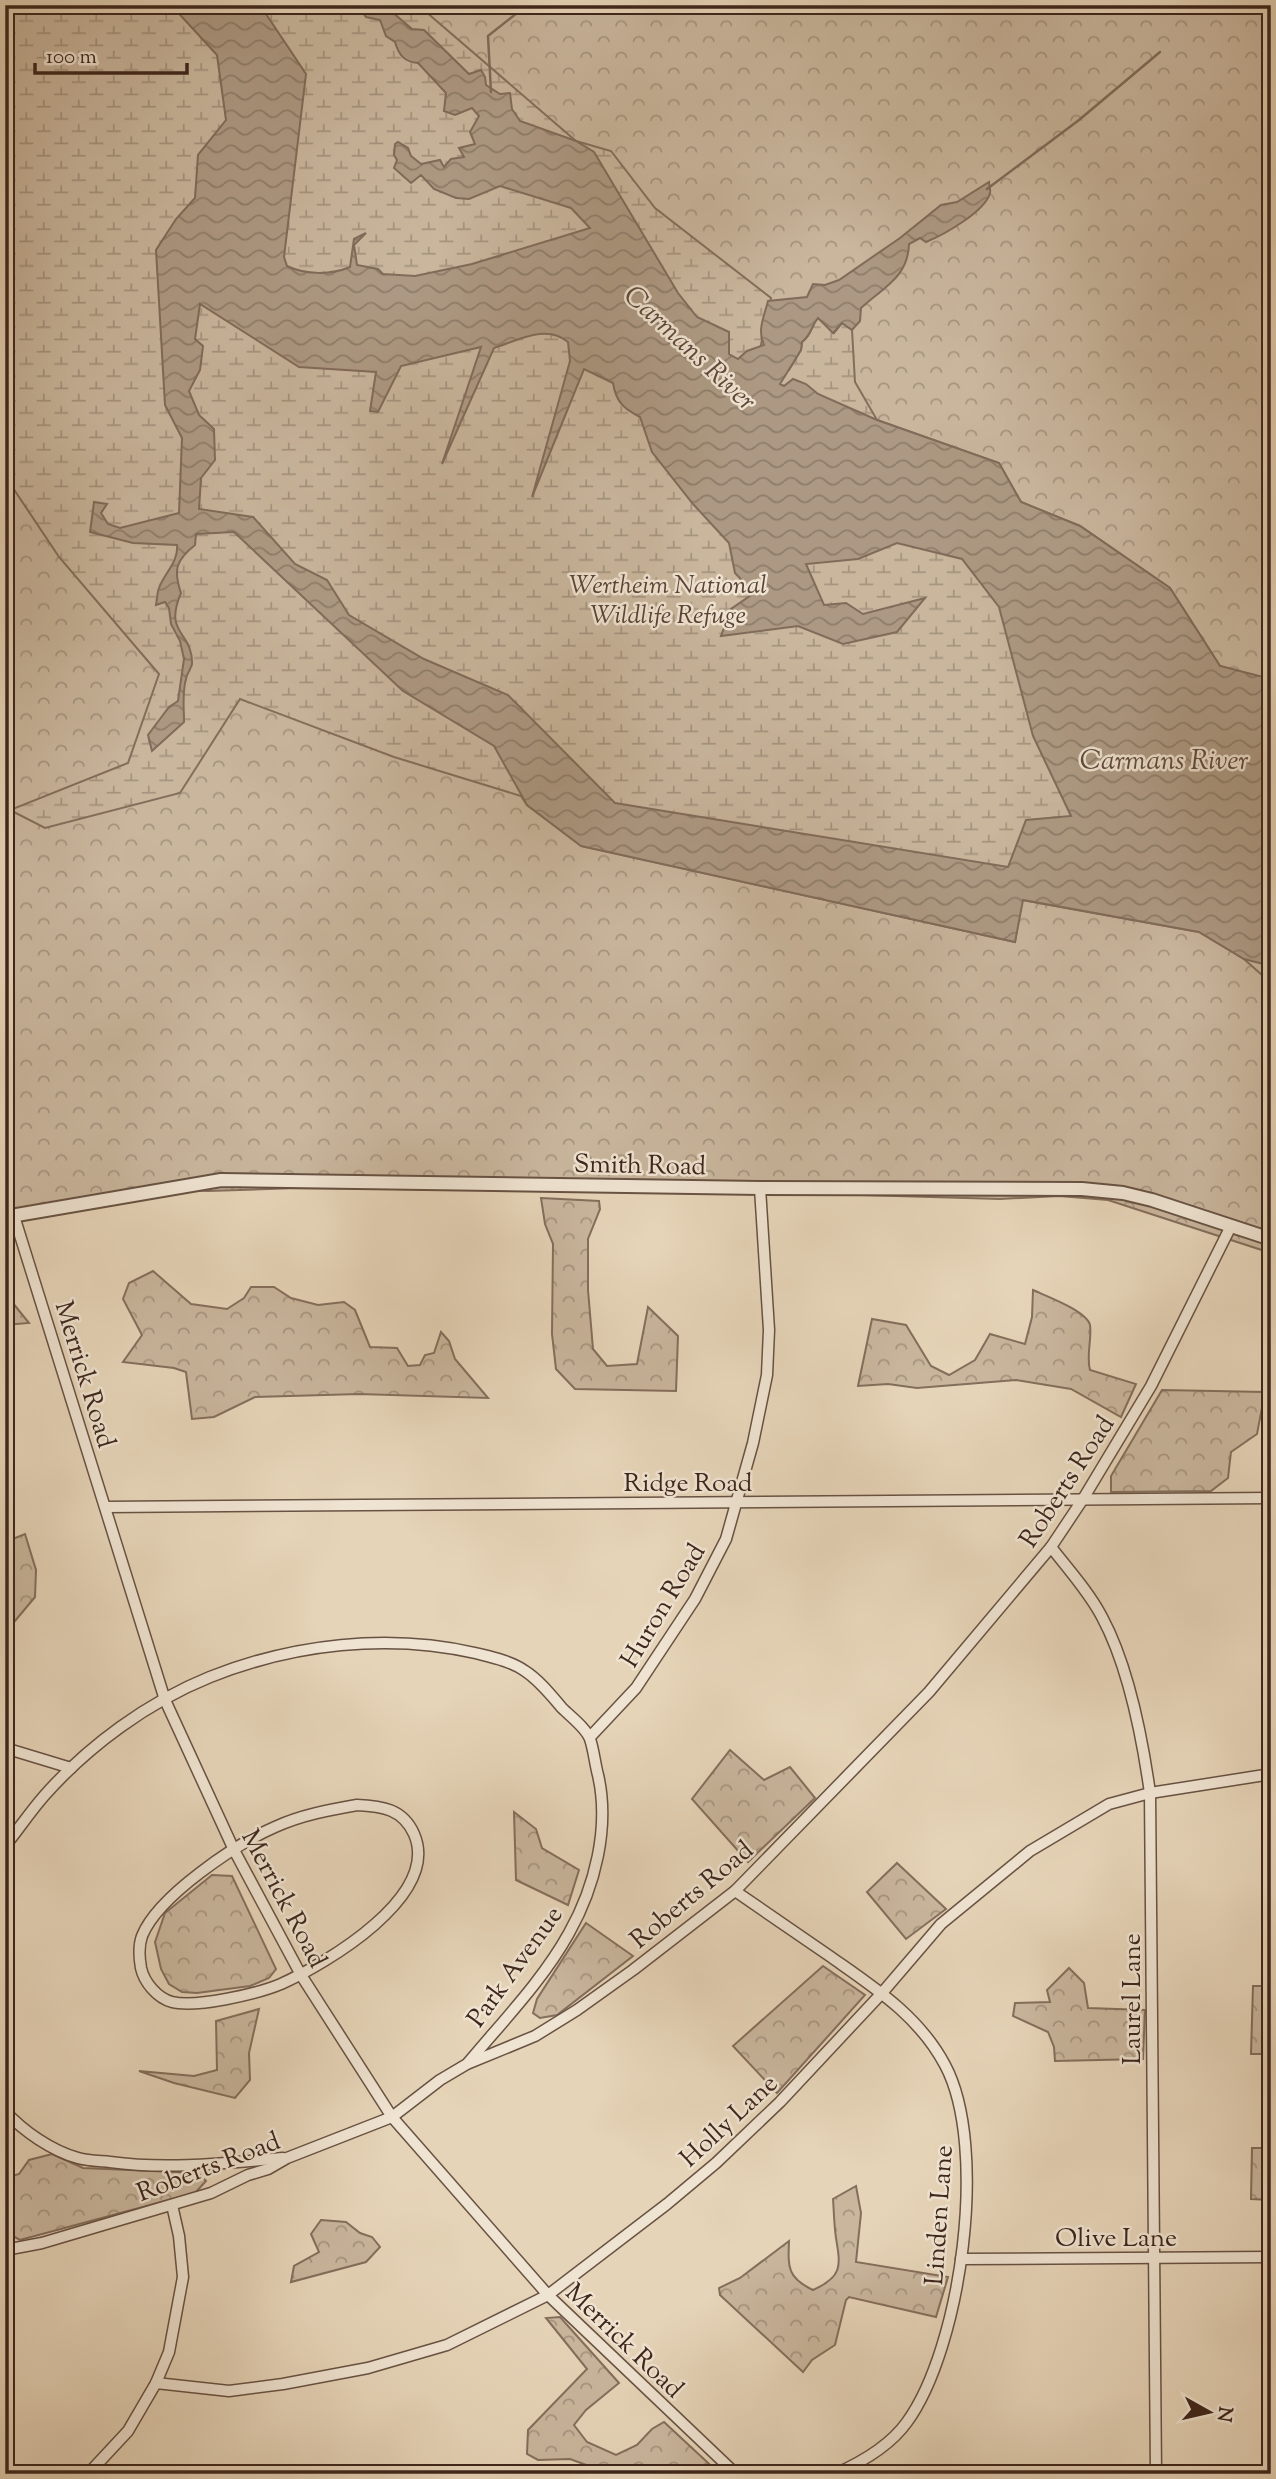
<svg xmlns="http://www.w3.org/2000/svg" width="1276" height="2479" font-family="'Sorts Mill Goudy',serif">
	<style>
		.forest { fill: url(#forest-crowns); stroke: #846e5c; stroke-width: 2 }
		.wetland { fill: url(#wetland-marsh); stroke: #846e5c; stroke-width: 2 }
		.water { fill: url(#water-waves); stroke: #816b5a; stroke-width: 2; fill-rule: evenodd }
		.lines { fill: none; stroke-linecap: round; stroke-linejoin: round }
		.stream { stroke: #816b5a; stroke-width: 2.5 }
		.minor-casing { stroke: #685243; stroke-width: 13 }
		.tertiary-casing { stroke: #685243; stroke-width: 16 }
		.minor { stroke: #efe3d1; stroke-width: 10 }
		.tertiary { stroke: #efe3d1; stroke-width: 12 }
		.labels { text-anchor: middle; stroke-width: 5; stroke-linejoin: round; paint-order: stroke }
		.park-label { font-size: 26px; font-style: italic; fill: #5a4336; stroke: #efe3d1 }
		.street-label { font-size: 26px; fill: #3e261c; stroke: #efe3d1 }
		.water-label { font-size: 28px; font-style: italic; fill: #5f483b; stroke: #efe3d1 }
	</style>
	<defs>
		<pattern id="forest-crowns" width="20" height="18" patternUnits="userSpaceOnUse" patternTransform="scale(1.75)"><rect width="20" height="18" fill="#c9b69d"/><path d="M2 6a3 3 0 1 1 6 0M12 15a3 3 0 1 1 6 0" fill="none" stroke="#a5947f"/></pattern>
		<pattern id="wetland-marsh" width="20" height="14" patternUnits="userSpaceOnUse" patternTransform="scale(1.75)"><rect width="20" height="14" fill="#c9b69d"/><path d="M1 5h8M5 5V1M11 12h8M15 12V8" fill="none" stroke="#a5947f"/></pattern>
		<pattern id="water-waves" width="16" height="10" patternUnits="userSpaceOnUse" patternTransform="scale(1.75)"><rect width="16" height="10" fill="#ad9983"/><path d="M0 5q4-4 8 0t8 0" fill="none" stroke="#8e7d6a"/></pattern>
	</defs>
	<rect width="100%" height="100%" fill="#e6d4b8"/>
	<filter id="stains"><feTurbulence type="fractalNoise" baseFrequency=".00286" numOctaves="4"/><feColorMatrix values="0 0 0 0 .2 0 0 0 0 .09 0 0 0 0 .02 0 0 0 .5 -.17"/></filter>
	<radialGradient id="worn" r=".72"><stop offset=".6" stop-color="#630" stop-opacity="0"/><stop offset="1" stop-color="#630" stop-opacity=".3"/></radialGradient>
	<g class="forest">
		<polygon points="5,5 1271,5 1271,1253 1108,1200 1059,1196 1000,1199 793,1193 298,1188 208,1191 150,1189 5,1211"/>
		<polygon points="541,1198 599,1201 600,1209 588,1239 588,1290 593,1349 607,1366 637,1364 648,1307 678,1336 676,1391 575,1389 556,1369 552,1334 553,1244 545,1224"/>
		<polygon points="153,1271 191,1304 227,1309 244,1298 251,1287 274,1287 291,1298 318,1305 344,1302 355,1310 370,1347 397,1348 408,1366 420,1365 425,1355 434,1353 441,1332 449,1341 455,1359 488,1398 359,1394 255,1397 214,1417 192,1419 186,1372 174,1368 123,1362 142,1335 123,1299 129,1283"/>
		<path d="M1033,1290C1046,1296 1087,1311 1090,1325C1092,1340 1086,1355 1090,1370L1136,1384L1121,1417L1071,1389L1016,1380L917,1388L888,1384L858,1386L872,1319L906,1325L931,1366L949,1375L975,1360L990,1334L1025,1344L1032,1317Z"/>
		<polygon points="12,1302 29,1323 5,1325 5,1304"/>
		<polygon points="1162,1390 1265,1392 1257,1434 1231,1452 1228,1478 1211,1491 1111,1492 1111,1476"/>
		<polygon points="25,1534 36,1570 35,1597 5,1633 5,1542"/>
		<polygon points="730,1750 764,1780 790,1767 815,1798 748,1862 692,1799"/>
		<polygon points="514,1812 536,1829 542,1848 579,1870 568,1905 516,1880"/>
		<polygon points="897,1863 946,1909 906,1939 867,1892"/>
		<polygon points="212,1875 232,1876 276,1969 269,1978 250,1986 197,1993 182,1992 169,1984 161,1969 155,1942 165,1913"/>
		<polygon points="586,1923 633,1956 557,2015 540,2018 533,2013 537,1999"/>
		<polygon points="823,1966 865,1995 777,2093 733,2046"/>
		<polygon points="1069,1968 1084,1983 1088,2008 1145,2010 1143,2059 1055,2061 1054,2047 1048,2032 1013,2016 1015,2003 1050,2002 1047,1990"/>
		<polygon points="1253,1986 1271,1986 1271,2054 1251,2054"/>
		<polygon points="259,2009 249,2053 250,2080 235,2098 174,2083 139,2071 194,2076 217,2070 216,2021"/>
		<polygon points="1252,2148 1271,2148 1271,2200 1251,2199"/>
		<polygon points="52,2154 83,2168 198,2173 206,2181 195,2193 20,2240 9,2234 5,2228 5,2178 19,2174 29,2160"/>
		<path d="M856,2186L861,2213L856,2262L948,2277L936,2317L849,2297L846,2300L835,2345L812,2360L803,2372L720,2295L719,2288L740,2278L789,2241C788,2267 787,2278 813,2290C842,2277 841,2267 836,2238C834,2225 834,2212 833,2199Z"/>
		<polygon points="321,2220 346,2222 360,2233 372,2237 380,2247 366,2262 291,2282 294,2266 319,2252 311,2234"/>
		<polygon points="560,2317 619,2383 586,2410 574,2425 587,2442 616,2455 637,2445 652,2429 664,2422 720,2474 611,2474 570,2459 538,2460 527,2454 528,2430 587,2369 546,2318"/>
	</g>
	<path class="wetland" d="M5,5H418L576,141L611,151L655,208L771,298L759,354L789,370L801,350L802,342C813,333 810,327 818,317L834,333L842,323L852,330L855,382L877,420L999,463L1021,502L1080,526L1170,588L1220,666L1271,680V983L1244,959L1199,932L1022,900L1015,942L582,846L527,805L521,796L394,757L240,699L180,793L45,828L10,810L128,763L159,674L59,557L5,476Z"/>
	<path class="water" d="M171,5H260L306,74L284,257L287,266C306,275 331,275 350,267L354,239L366,233L354,245L357,265L378,269L383,274L415,276L472,264L590,228L571,208L500,186L469,199L456,198L434,189L421,175L411,183L394,168L397,160L394,155L395,144L398,142L408,148L411,156L421,164L440,160L444,167L451,159L464,157L459,148L475,144L470,132L479,116L472,108L455,115L444,111L446,93L418,63C405,62 399,56 395,42L386,36L380,20L366,17L357,5H384L412,29L424,30L469,74L481,70L485,77L486,85L500,94L510,93L512,109L520,121L576,141L594,152L678,293L697,317L729,332V354L738,359L747,351L764,345C757,330 764,317 768,301L807,297L813,284L825,285L839,280L900,238L941,205L957,202L989,182C989,184 991,192 990,193C985,212 943,235 926,242L920,238L909,244C908,277 884,287 861,308L860,321L852,330L842,323L833,333L818,318C810,327 813,333 802,342L801,350L780,384L784,386L793,379L806,384L818,394L877,420L999,463L1021,502L1080,526L1170,588L1220,666L1271,679V966L1244,959L1199,932L1023,900L1015,942L581,846L527,805L494,746L403,691L234,532L196,534L195,545C176,560 173,570 181,593C163,635 193,631 192,664C191,669 187,673 186,679C182,692 184,708 184,722L152,751L148,735L169,707L178,701L184,659L180,641L171,624L169,608L165,602L156,605C157,600 157,593 159,588C164,574 179,561 177,545L133,543L90,532L94,502L107,504L101,513L108,524L120,528L179,513L182,438L165,405L156,250L176,219L195,198L198,155L226,120L217,55ZM200,304L299,367L376,372L370,411L378,412L401,366L481,347L442,464L494,348C519,340 546,324 568,342L570,361L532,497L584,369L613,383C616,402 624,409 640,417L652,452L693,504L729,543L735,573L754,593L731,609L721,636L798,626L843,644L897,632L925,598L863,614L846,603L824,605L806,564L858,559L897,543L962,559L999,607L1033,736L1071,816L1026,820L1008,867L615,803L508,695L424,659L349,615L327,580L295,564L253,517L199,509L201,478L215,460L214,429L199,415L189,391L200,370L203,346L195,339Z"/>
	<g class="lines">
		<g class="stream">
			<polyline points="491,92 488,36 527,5"/>
			<polyline points="987,189 1079,120 1160,52"/>
		</g>
		<g class="minor-casing">
			<g id="minor">
				<polyline points="14,1216 165,1700 234,1850 301,1975 392,2117 548,2295 736,2474"/>
				<polyline points="106,1507 1271,1498"/>
				<path d="M1051,1547C1068,1569 1089,1592 1102,1617C1129,1667 1142,1736 1150,1793L1156,2474"/>
				<polyline points="590,1737 636,1688 695,1599 726,1539 753,1443 767,1375 769,1330 760,1188"/>
				<polyline points="5,1748 71,1768"/>
				<path d="M357,1805C382,1806 403,1809 414,1834C441,1896 327,1963 281,1984C257,1994 196,2008 172,2002C157,1998 144,1982 141,1968C139,1957 138,1947 142,1936C158,1896 236,1844 275,1827C301,1815 329,1810 357,1805Z"/>
				<path d="M5,1846C18,1830 30,1812 44,1796C88,1746 148,1702 210,1677C293,1644 388,1633 475,1653C491,1657 511,1661 525,1671C539,1680 551,1695 562,1708C571,1717 586,1728 590,1739C594,1751 595,1764 598,1775C610,1827 595,1887 569,1933C543,1980 503,2021 468,2063"/>
				<path d="M735,1891C767,1913 799,1935 831,1957C875,1988 919,2016 945,2065C989,2147 961,2348 907,2422C890,2446 862,2462 835,2474"/>
				<path d="M5,2111C23,2131 52,2151 78,2158C88,2161 100,2161 110,2162C168,2170 226,2163 283,2158"/>
				<polyline points="5,2250 42,2243 211,2193 248,2175 268,2169 287,2158 392,2117 440,2080 467,2064 535,2036 577,2010 633,1970 735,1891 929,1692 1051,1547 1083,1499 1151,1386 1231,1226"/>
				<polyline points="961,2259 1271,2257"/>
				<polyline points="156,2383 229,2391 283,2384 368,2368 447,2345 548,2295 667,2204 716,2163 780,2102 882,1993 941,1924 1030,1851 1109,1804 1150,1793 1271,1774"/>
				<polyline points="88,2474 128,2431 156,2383 169,2352 183,2277 179,2236 172,2205"/>
			</g>
		</g>
		<g class="tertiary-casing">
			<polyline id="tertiary" points="5,1217 221,1180 760,1188 1082,1189 1123,1193 1152,1200 1271,1239"/>
		</g>
		<use href="#minor" class="minor"/>
		<use href="#tertiary" class="tertiary"/>
	</g>
	<g class="labels">
		<g class="park-label">
			<text x="668" y="593">Wertheim National<tspan x="668" dy="30">Wildlife Refuge</tspan></text>
		</g>
		<g class="street-label">
			<text transform="translate(640 1164) rotate(1)" y="9">Smith Road</text>
			<text transform="translate(86 1374) rotate(73)" y="9">Merrick Road</text>
			<text transform="translate(1066 1481) rotate(-57)" y="9">Roberts Road</text>
			<text x="688" y="1491">Ridge Road</text>
			<text transform="translate(662 1605) rotate(-59)" y="9">Huron Road</text>
			<text transform="translate(691 1894) rotate(-40)" y="9">Roberts Road</text>
			<text transform="translate(285 1898) rotate(62)" y="9">Merrick Road</text>
			<text transform="translate(514 1966) rotate(-54)" y="9">Park Avenue</text>
			<text transform="translate(1131 1999) rotate(-90)" y="9">Laurel Lane</text>
			<text transform="translate(728 2120) rotate(-43)" y="9">Holly Lane</text>
			<text transform="translate(208 2166) rotate(-21)" y="9">Roberts Road</text>
			<text transform="translate(938 2215) rotate(-86)" y="9">Linden Lane</text>
			<text x="1116" y="2246">Olive Lane</text>
			<text transform="translate(625 2340) rotate(44)" y="9">Merrick Road</text>
		</g>
		<g class="water-label">
			<text transform="translate(691 347) rotate(43)" y="10">Carmans River</text>
			<text x="1164" y="769">Carmans River</text>
		</g>
	</g>
	<rect width="1276" height="2479" fill="none" stroke="#e6d4b8" stroke-width="28"/>
	<rect x="7" y="7" width="1262" height="2465" fill="none" stroke="#3e261c" stroke-width="3.5"/>
	<rect x="14" y="14" width="1248" height="2451" fill="none" stroke="#3e261c" stroke-width="2"/>
	<g transform="translate(1209 2412) rotate(98)" stroke="#efe3d1" stroke-width="5" paint-order="stroke">
	<path d="M0-5L12 26L0 18L-12 26Z" fill="#3e261c"/>
	<text y="-10" font-size="19" font-weight="bold" text-anchor="middle" fill="#3e261c">N</text>
	</g>
	<path d="M35 63v10h152v-10" fill="none" stroke="#3e261c" stroke-width="3.5"/>
	<text x="46" y="63" font-size="21" fill="#3e261c" stroke="#efe3d1" stroke-width="5" paint-order="stroke">100 m</text>
	<rect width="100%" height="100%" filter="url(#stains)"/>
	<rect width="100%" height="100%" fill="url(#worn)"/>
</svg>
